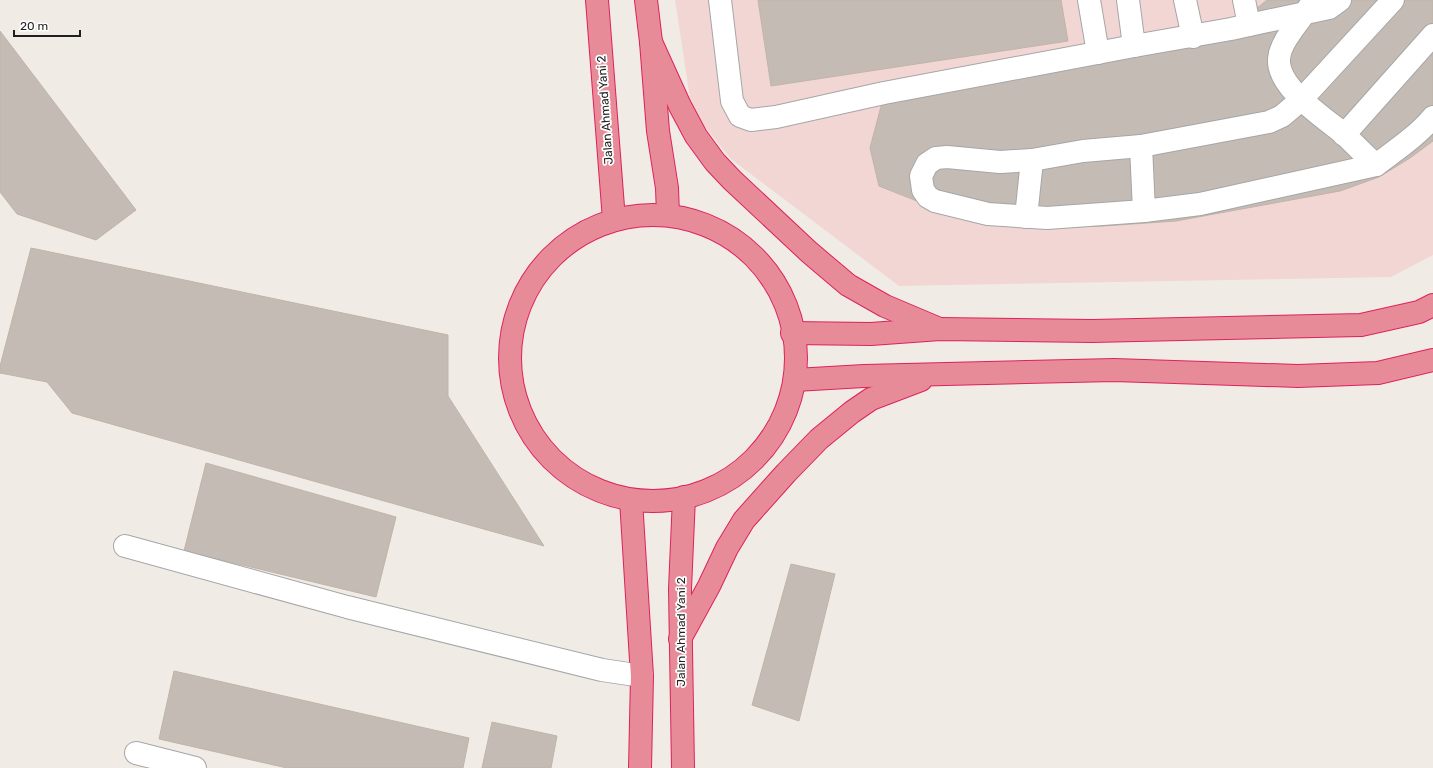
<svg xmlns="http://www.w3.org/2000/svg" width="1433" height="768" font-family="Rubik,sans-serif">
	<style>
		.commercial { fill: #f1d6d4 }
		.building { fill: #c4bcb4; stroke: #c1b3a7 }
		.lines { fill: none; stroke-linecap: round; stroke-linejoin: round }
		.minor-casing { stroke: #a6a6a6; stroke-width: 24 }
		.highway-casing { stroke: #dd225b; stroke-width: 24 }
		.minor { stroke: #fff; stroke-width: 22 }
		.highway { stroke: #e88b99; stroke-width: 22 }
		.labels { text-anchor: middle; stroke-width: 3.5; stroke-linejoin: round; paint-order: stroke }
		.street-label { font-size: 12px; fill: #1f1f1f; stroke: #fff }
	</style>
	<rect width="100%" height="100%" fill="#f0ece5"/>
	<polygon class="commercial" points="675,0 1433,0 1433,255 1391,277 899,286 731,159 692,111"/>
	<g class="building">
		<polygon points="758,0 1061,0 1068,41 771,86"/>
		<polygon points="1267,0 1433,0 1433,141 1410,158 1379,177 1340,191 1176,221 1103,226 1039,228 927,205 879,186 870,148 884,95 1232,28"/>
		<polygon points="0,31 136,210 96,240 17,214 0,192"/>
		<polygon points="31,248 448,335 448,396 544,546 72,413 47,382 0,373 0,366"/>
		<polygon points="206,463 396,517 376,597 184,551"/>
		<polygon points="791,564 835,574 799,721 752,705"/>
		<polygon points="174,671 469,738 463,768 287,768 159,739"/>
		<polygon points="492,722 557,736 551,768 482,768"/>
	</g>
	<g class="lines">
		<g class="minor-casing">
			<g id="minor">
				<polyline points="720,0 732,101 740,116 751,120 776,117 884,93 1134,46 1231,29 1249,25 1329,8 1340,0"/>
				<polyline points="1089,0 1098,53"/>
				<polyline points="1128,0 1134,46"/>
				<polyline points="1185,0 1193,37"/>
				<polyline points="1244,0 1249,25"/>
				<path d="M1309,7C1299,22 1280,42 1279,59C1277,88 1325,118 1345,135C1355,145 1365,155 1376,165C1396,150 1417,136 1433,117"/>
				<polyline points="1344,135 1433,35"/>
				<polyline points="1141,146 1144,211"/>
				<polyline points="1376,165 1200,204 1144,211 1047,218 988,214 935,201 928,197 923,190 921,176 927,164 936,158 947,157 1000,162 1032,160 1083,151 1141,146 1269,122 1282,116 1301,100 1393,0"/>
				<polyline points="1026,217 1032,160"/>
				<polyline points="125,546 347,607 602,670 642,676"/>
				<polyline points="136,753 195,768"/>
			</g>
		</g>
		<g class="highway-casing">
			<g id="highway">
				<polyline points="597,0 614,220"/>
				<polyline points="646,0 651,42 658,131 667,188 668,215"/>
				<polyline points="651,42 680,106 696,136 715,162 732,180 809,252 848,285 885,306 937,328"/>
				<circle cx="653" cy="358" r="143"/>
				<polyline points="792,333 871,334 940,329 1092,331 1361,325 1419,312 1433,305"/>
				<polyline points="795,380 864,376 1114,370 1298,376 1378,373 1433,360"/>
				<polyline points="631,500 642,676 640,768"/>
				<polyline points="680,639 709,586 727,548 744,520 786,473 819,439 852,412 871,399 921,380"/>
				<polyline points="683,768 680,589 684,497"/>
			</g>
		</g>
		<use href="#minor" class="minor"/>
		<use href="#highway" class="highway"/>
	</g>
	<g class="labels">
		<g class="street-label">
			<text transform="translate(605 110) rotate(-94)" y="4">Jalan Ahmad Yani 2</text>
			<text transform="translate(681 632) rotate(-90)" y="4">Jalan Ahmad Yani 2</text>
		</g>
	</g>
	<path d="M14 30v6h66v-6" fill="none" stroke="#1f1f1f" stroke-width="2"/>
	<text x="20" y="30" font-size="12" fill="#1f1f1f" stroke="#ffffff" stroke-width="3" paint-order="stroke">20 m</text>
</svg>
